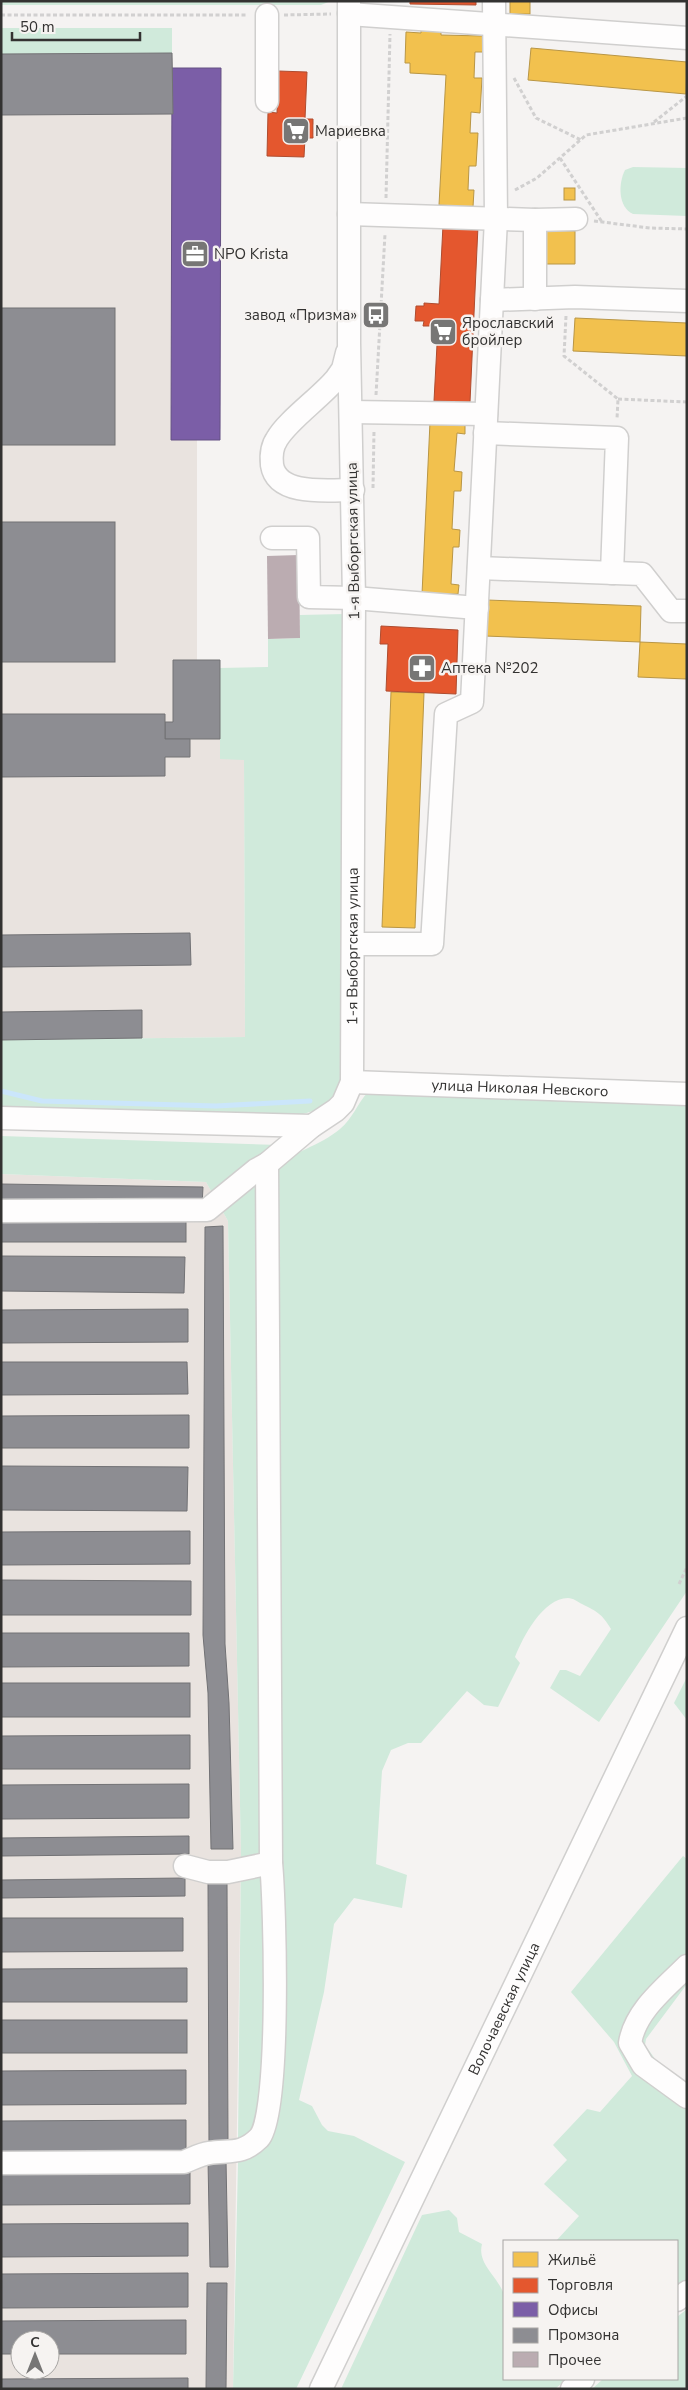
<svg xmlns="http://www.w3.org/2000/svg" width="688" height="2390" font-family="'Nunito Sans',sans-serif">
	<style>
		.built { fill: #e9e3df; fill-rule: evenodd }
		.green { fill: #d0eadb }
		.homes { fill: #f2c14e; stroke: #b99645 }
		.shops { fill: #e4572e; stroke: #af4c2f }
		.offices { fill: #7b5ea7; stroke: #655184 }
		.industry { fill: #8d8d92; stroke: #727275 }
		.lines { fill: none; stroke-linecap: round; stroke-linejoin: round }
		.stream { stroke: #cbe6fb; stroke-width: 5 }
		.building { fill: #bbacb1 }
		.minor-casing { stroke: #d0cfce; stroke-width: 25 }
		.path { stroke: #d1d0d0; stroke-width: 3; stroke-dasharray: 4 2.5; stroke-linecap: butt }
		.minor { stroke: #fefdfd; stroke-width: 22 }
		.labels { text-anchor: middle; stroke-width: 5; stroke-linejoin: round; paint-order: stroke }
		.poi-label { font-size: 15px; fill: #333231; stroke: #f6f3f1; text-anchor: start }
		.street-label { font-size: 15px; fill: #333231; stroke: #f6f3f1 }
	</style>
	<rect width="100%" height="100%" fill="#f5f3f2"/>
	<g class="built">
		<polygon points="172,53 197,440 197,660 220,660 220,759 244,759 245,1037 1,1040 1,54"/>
		<path d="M1,1174L206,1182L228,1221L241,1854L233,2389H1ZM20,2340H50V2370H20Z"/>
	</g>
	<g class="green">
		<polygon points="1,1 331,1 321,5 1,5"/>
		<polygon points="1,28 172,28 172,53 1,54"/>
		<path d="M633,167L687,168V216L633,214C618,207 618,184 625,170Z"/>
		<path d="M345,614L341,1074C337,1109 310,1114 280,1118L1,1106V1040L245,1037L244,760L220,759V668L268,667V639L300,638V615Z"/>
		<path d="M368,1092L687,1099V1591L599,1722L550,1688L560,1670H566L580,1676L611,1629C602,1614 598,1612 582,1604C578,1602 573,1598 568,1598C543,1598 523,1637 515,1657L520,1663L498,1707L484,1705L467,1691L421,1743H408L391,1750L382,1771L376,1864L407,1875L402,1908L354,1898L334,1924L324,1992L299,2100L312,2106L322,2125L328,2131L354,2136L405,2162L296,2389H233L238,2162L254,2155L279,1857L274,1169C293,1151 320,1146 340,1129C353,1118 357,1104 368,1092Z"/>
		<polygon points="1,1136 279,1145 265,1159 268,2001 258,2126 238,2141 241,1854 228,1221 206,1182 1,1174"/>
		<polygon points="687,1677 687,1720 674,1703"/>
		<polygon points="683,1856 687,1859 687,1984 646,2039 645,2045 658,2063 687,2083 687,2281 677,2289 677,2241 556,2241 579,2216 544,2184 567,2160 553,2145 587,2109 600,2112 632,2076 614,2042 571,1992"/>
		<path d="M449,2210L457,2218L459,2232L482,2244C477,2263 496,2275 503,2292C507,2301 504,2364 504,2379H567L555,2389H341L422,2215Z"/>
		<polygon points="687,2309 687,2389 592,2389 603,2379 677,2379 677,2317"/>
	</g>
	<g class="homes">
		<rect x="510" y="1" width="20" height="13"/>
		<polygon points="421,25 441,25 441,35 483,36 483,52 475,52 474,78 482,78 480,113 471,112 470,133 478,133 476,166 469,166 468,190 474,190 473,207 439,205 446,75 410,73 410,63 405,63 406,32 421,33"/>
		<polygon points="531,48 687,62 686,94 528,80"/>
		<rect x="564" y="188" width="11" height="12"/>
		<polygon points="545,230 575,231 575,264 545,264"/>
		<polygon points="575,318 687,323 687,356 573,351"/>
		<polygon points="430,422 465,424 465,434 457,433 454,471 462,472 461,491 454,491 452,529 460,530 459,547 453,547 451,584 459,585 458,594 422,594"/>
		<polygon points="487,600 641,606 640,642 485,636"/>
		<polygon points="640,642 687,644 687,679 638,677"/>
		<polygon points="391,692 424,693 415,928 382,927"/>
	</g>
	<g class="shops">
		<polygon points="410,1 476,1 476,5 410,4"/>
		<polygon points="278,71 307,72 305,119 313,119 313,138 305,138 304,157 267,156 268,112 277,113"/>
		<polygon points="443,225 478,226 470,402 434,401 438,326 423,326 424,321 415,321 416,306 424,306 424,303 439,304"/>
		<polygon points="381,626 458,630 456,694 386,691 388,644 380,644"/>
	</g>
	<polygon class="offices" points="172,68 221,68 220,440 171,440"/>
	<g class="industry">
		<polygon points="172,53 173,114 1,115 1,54"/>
		<rect x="1" y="308" width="114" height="137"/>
		<rect x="1" y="522" width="114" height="140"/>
		<polygon points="173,660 220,660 220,739 165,739 165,722 173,722"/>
		<polygon points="1,714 165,714 165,739 190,739 190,757 165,757 165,776 1,777"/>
		<polygon points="190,933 191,965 1,967 1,935"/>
		<polygon points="142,1010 142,1038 1,1040 1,1012"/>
		<polygon points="1,1184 203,1187 202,1206 1,1203"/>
		<rect x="1" y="1220" width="185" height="22"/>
		<polygon points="223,1226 225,1644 229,1703 233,1849 211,1849 208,1693 203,1635 205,1227"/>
		<polygon points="1,1256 185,1257 184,1293 1,1291"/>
		<polygon points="188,1309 188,1342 1,1343 1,1310"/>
		<polygon points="1,1362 187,1362 188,1394 1,1395"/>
		<polygon points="189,1415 189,1448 1,1448 1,1416"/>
		<polygon points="1,1466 188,1467 187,1511 1,1510"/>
		<polygon points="190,1531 190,1564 1,1565 1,1532"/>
		<polygon points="1,1580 191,1581 191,1615 1,1615"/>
		<polygon points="1,1633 189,1633 189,1666 1,1667"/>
		<rect x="1" y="1683" width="189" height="34"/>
		<polygon points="190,1735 190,1769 1,1769 1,1736"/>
		<polygon points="189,1784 189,1818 1,1819 1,1785"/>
		<polygon points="189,1836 189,1854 1,1856 1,1838"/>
		<polygon points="185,1878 185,1896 1,1898 1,1880"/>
		<polygon points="208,1881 227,1881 228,2147 209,2147"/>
		<polygon points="1,1918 183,1918 183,1951 1,1952"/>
		<polygon points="187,1968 187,2002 1,2002 1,1969"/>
		<rect x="1" y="2020" width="186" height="33"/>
		<polygon points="186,2070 186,2104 1,2105 1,2071"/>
		<polygon points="186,2120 186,2154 1,2154 1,2121"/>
		<polygon points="208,2160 226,2160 228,2267 210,2267"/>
		<polygon points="1,2171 190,2171 190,2204 1,2205"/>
		<polygon points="188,2223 188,2256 1,2257 1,2224"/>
		<polygon points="188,2273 188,2307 1,2308 1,2274"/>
		<polygon points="207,2283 227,2283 226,2389 206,2389"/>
		<polygon points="186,2320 186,2354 50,2354 50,2340 20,2340 20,2354 1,2354 1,2321"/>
		<polygon points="188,2378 188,2389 1,2389 1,2379"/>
	</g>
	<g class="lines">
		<polyline class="stream" points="1,1091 42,1101 216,1106 310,1101"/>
	</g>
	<polygon class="building" points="299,555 300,638 268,639 267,556"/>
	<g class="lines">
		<g class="minor-casing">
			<g id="minor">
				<polyline points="349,14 687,38"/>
				<polyline points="267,101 267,15"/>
				<polyline points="349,214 535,220 535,299"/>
				<polyline points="535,220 576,219"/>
				<polyline points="492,300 575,297 687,301"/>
				<path d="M347,353L343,369L336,379C321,397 287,421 277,439C272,446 271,456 272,465C277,497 330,490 353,490"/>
				<polyline points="351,412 486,414"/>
				<polyline points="485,433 617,438 612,573"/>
				<polyline points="272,538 308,538 309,597 354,598 477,608"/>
				<polyline points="479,568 642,574 671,611 687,611"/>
				<polyline points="353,944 432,944 446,714 472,702 496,219 494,1"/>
				<path id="s1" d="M352,1082L687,1094"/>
				<polyline points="1,1118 312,1126"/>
				<path id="s2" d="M1,1211L207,1210L256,1170L267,1164L312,1126L336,1110L343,1103L352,1082L354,598L349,343V1"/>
				<polyline points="185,1866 208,1872 228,1872 271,1863"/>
				<path d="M687,1966C665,1988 635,2011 630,2043L643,2065L687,2097"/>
				<path d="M1,2163L184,2162C192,2159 201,2154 209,2153C230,2150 242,2155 259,2138C281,2115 275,1903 271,1863L267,1164"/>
				<polyline points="677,2300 687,2292"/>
				<path id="s3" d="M321,2389L687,1628"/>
				<polyline points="572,2389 583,2379"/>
			</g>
		</g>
		<g class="path">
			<polyline points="1,15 248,15"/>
			<polyline points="284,15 331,14"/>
			<polyline points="514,78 536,118 581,140"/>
			<polyline points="654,122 687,96"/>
			<polyline points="560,158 602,222"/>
			<polyline points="515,190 537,178 586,135 687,118"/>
			<polyline points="386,198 390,34"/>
			<polyline points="594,221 650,228 687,229"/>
			<polyline points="566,316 564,356 618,399 617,419"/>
			<polyline points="376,395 385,234"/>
			<polyline points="618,399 687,402"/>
			<polyline points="373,488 374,431"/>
			<polyline points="679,1584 687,1567"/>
		</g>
		<use href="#minor" class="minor"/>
	</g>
	<defs>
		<g id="supermarket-square" transform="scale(1.4375)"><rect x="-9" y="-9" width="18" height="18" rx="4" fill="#777675" stroke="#f6f3f1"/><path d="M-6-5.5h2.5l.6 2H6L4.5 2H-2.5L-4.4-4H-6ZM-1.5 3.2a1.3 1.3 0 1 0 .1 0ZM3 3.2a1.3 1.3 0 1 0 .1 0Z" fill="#fff"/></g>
		<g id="office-square" transform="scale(1.4375)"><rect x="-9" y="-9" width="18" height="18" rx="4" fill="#777675" stroke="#f6f3f1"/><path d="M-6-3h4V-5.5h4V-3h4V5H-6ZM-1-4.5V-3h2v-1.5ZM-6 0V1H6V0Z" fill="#fff"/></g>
		<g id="bus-square" transform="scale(1.4375)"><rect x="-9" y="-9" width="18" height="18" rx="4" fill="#777675" stroke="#f6f3f1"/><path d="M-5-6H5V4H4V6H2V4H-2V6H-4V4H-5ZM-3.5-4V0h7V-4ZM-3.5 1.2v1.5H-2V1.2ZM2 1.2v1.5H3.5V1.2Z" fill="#fff"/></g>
		<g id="pharmacy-square" transform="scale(1.4375)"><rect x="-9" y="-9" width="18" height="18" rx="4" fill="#777675" stroke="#f6f3f1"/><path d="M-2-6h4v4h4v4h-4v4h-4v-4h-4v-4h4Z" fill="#fff"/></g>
	</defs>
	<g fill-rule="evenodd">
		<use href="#supermarket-square" x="296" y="131"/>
		<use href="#office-square" x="195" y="254"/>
		<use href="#bus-square" x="376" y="315"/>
		<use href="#supermarket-square" x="443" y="332"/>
		<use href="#pharmacy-square" x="422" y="668"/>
	</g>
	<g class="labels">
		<g class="poi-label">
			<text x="315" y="136">Мариевка</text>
			<text x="214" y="259">NPO Krista</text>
			<text x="357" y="320" text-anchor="end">завод «Призма»</text>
			<text x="462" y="328">Ярославский<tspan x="462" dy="17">бройлер</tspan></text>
			<text x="441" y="673">Аптека №202</text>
		</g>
		<g class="street-label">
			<text transform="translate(353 541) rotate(-91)" y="5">1-я Выборгская улица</text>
			<text dy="5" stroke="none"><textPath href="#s2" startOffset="538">1-я Выборгская улица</textPath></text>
			<text dy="5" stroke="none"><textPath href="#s1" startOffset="168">улица Николая Невского</textPath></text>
			<text dy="5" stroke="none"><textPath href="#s3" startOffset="422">Волочаевская улица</textPath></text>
		</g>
	</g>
	<rect width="688" height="2390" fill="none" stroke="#333231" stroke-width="5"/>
	<rect x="503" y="2240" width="175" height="140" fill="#f6f3f1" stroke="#a8a6a4"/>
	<rect x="513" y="2252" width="25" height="15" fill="#f2c14e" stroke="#a8a6a4"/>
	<text x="548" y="2265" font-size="15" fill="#333231">Жильё</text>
	<rect x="513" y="2278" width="25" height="15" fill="#e4572e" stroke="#a8a6a4"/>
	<text x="548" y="2290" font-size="15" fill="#333231">Торговля</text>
	<rect x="513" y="2302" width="25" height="15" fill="#7b5ea7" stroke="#a8a6a4"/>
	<text x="548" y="2315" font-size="15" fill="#333231">Офисы</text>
	<rect x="513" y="2328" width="25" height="15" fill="#8d8d92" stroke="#a8a6a4"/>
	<text x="548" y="2340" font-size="15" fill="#333231">Промзона</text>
	<rect x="513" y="2352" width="25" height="15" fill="#bbacb1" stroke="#a8a6a4"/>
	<text x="548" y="2365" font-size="15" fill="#333231">Прочее</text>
	<g transform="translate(35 2355)"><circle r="24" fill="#f6f3f1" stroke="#a8a6a4"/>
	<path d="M0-4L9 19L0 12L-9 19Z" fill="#777675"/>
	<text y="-8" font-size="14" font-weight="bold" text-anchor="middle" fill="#333231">С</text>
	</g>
	<path d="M12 32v8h128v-8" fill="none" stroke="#333231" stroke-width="2.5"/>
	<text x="20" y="32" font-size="15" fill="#333231" stroke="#f6f3f1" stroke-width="4" paint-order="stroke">50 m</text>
</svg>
